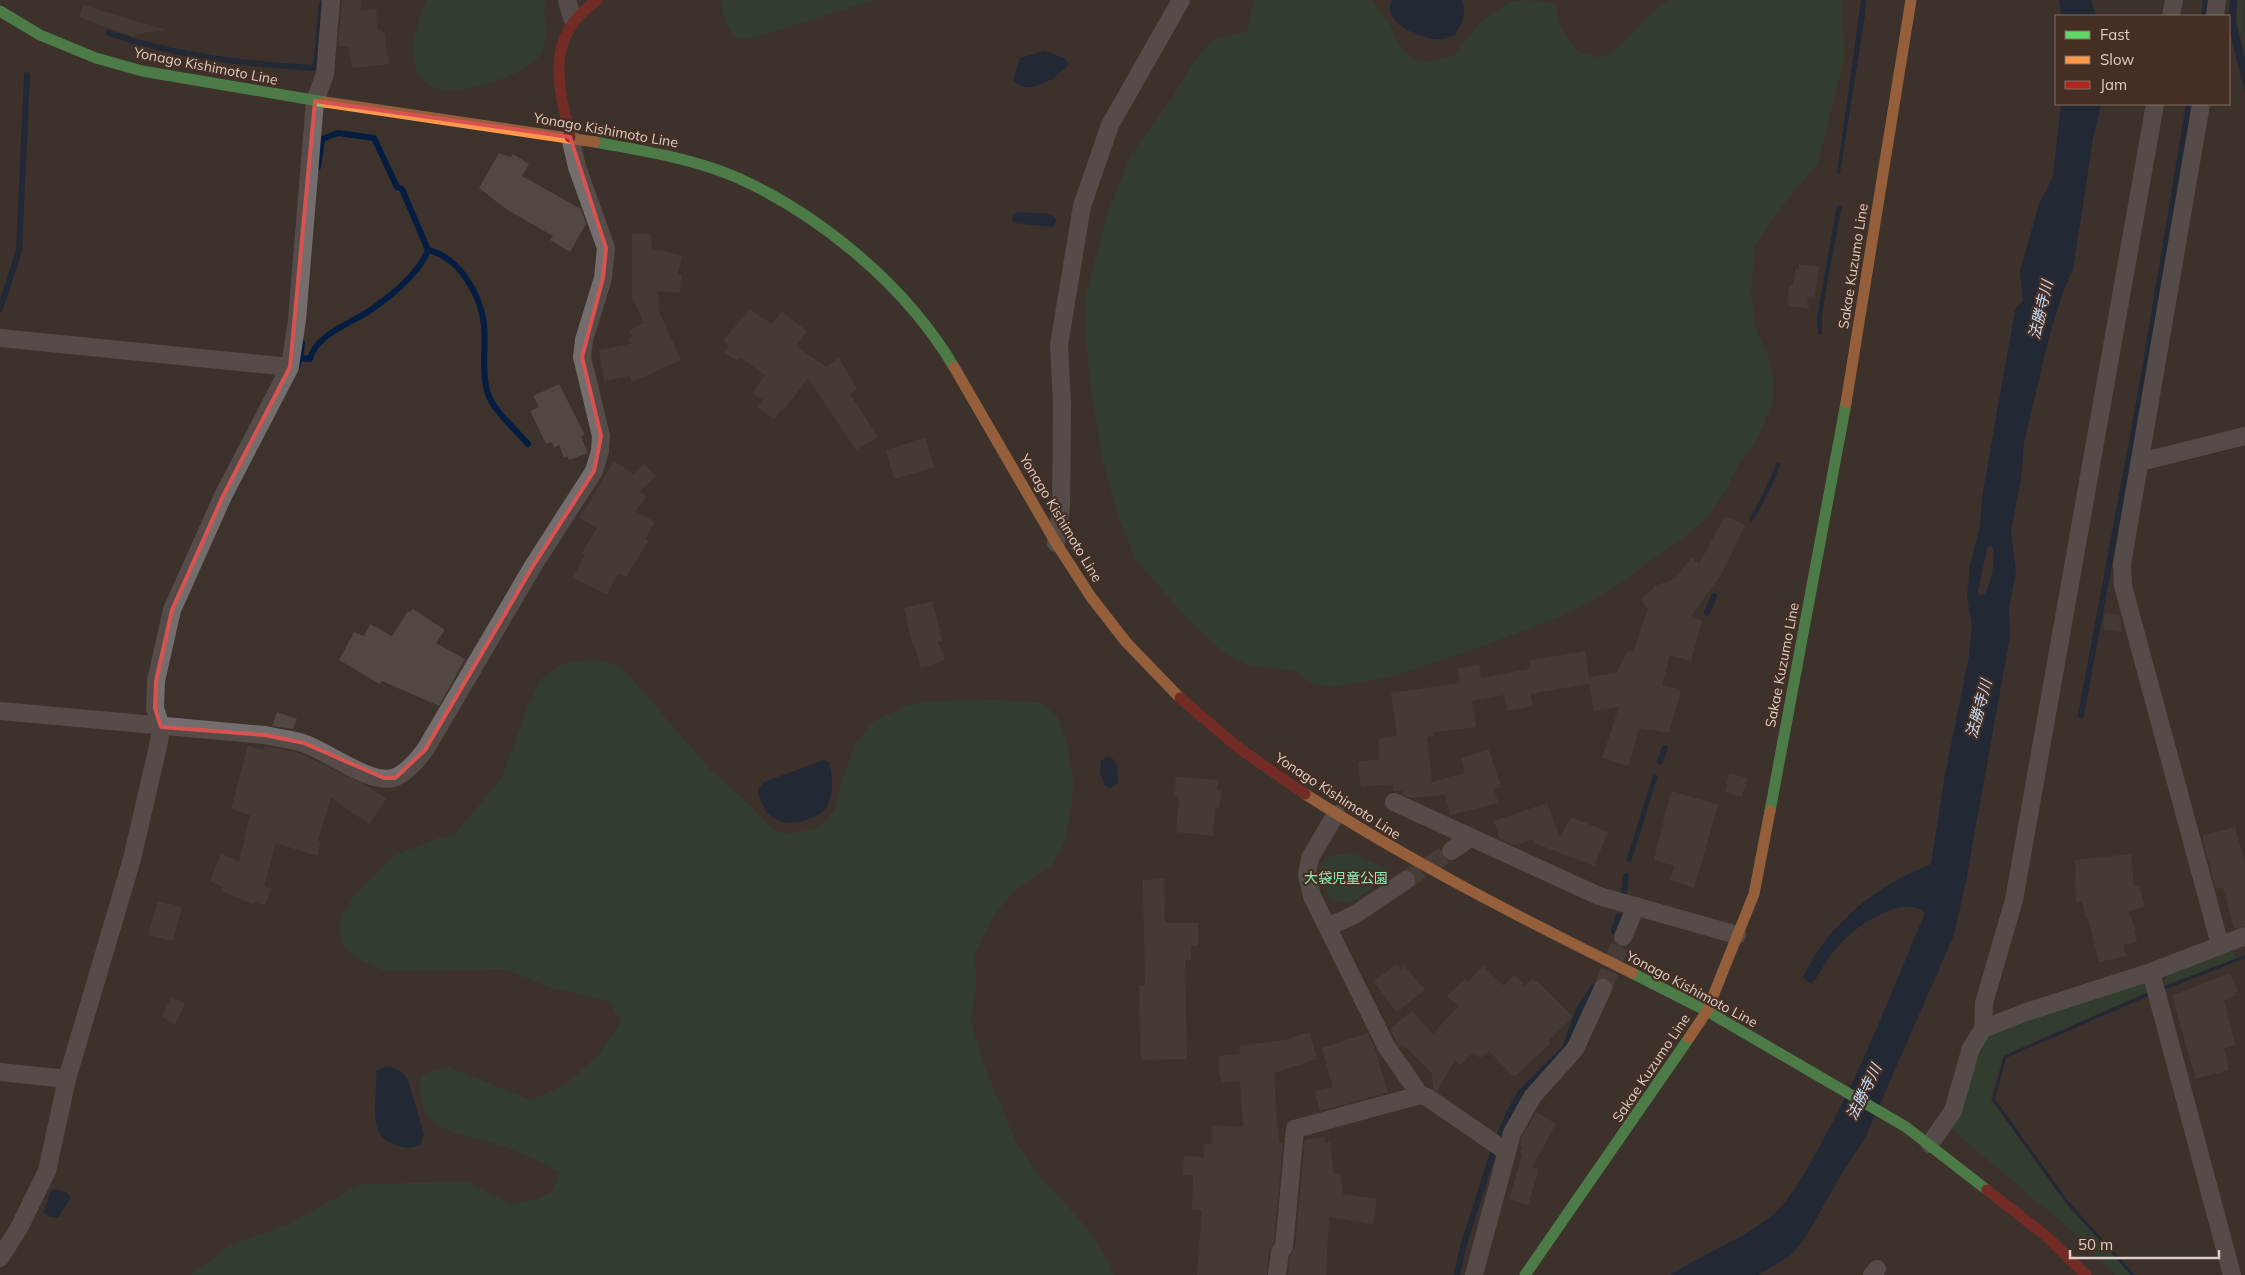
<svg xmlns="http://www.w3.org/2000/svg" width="2245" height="1275" font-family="Mulish,'Noto Sans JP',sans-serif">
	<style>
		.green { fill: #274c36 }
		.water { fill: #051d41; fill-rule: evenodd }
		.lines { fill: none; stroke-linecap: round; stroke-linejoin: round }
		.stream { stroke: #051d41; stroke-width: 6 }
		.building { fill: #514843 }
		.street-tunnel { stroke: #554943; stroke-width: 18; stroke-dasharray: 18 9; stroke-linecap: butt }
		.street { stroke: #736e6d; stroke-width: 18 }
		.fast { stroke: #63d668; stroke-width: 11 }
		.slow { stroke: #ff974d; stroke-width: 11 }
		.jam { stroke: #b3261e; stroke-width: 11 }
		.marked { fill: none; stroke: #d85250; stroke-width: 4; stroke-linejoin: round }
		.labels { text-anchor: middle; stroke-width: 4.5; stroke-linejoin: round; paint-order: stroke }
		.street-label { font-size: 14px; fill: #dccec7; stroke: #452f24 }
		.park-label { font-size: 14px; fill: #8fecb8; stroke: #452f24 }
		.water-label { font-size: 15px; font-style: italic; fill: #c7dcf9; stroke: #452f24 }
	</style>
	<rect width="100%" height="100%" fill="#3d322c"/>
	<g class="green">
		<path d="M427,0H545C543,16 548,35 543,50C535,74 457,97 435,88C427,85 422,79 417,74C410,42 415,29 427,0Z"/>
		<path d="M720,0H874L753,38L738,39C727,29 722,15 720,0Z"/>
		<path d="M1254,0H1372L1389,23L1400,47L1412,58L1424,62L1454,55L1482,21L1512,1C1526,0 1543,0 1555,5L1561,28L1577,51L1600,58L1613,53L1650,15L1669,0H1843L1844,59L1818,162L1775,215L1754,246L1751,295L1756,330L1767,353L1774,382L1772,404L1759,435L1737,467L1725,492L1701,524L1619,584L1595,599L1559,617L1469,651L1390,677L1331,687L1310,682L1295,671L1249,665L1228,656L1187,618L1135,559L1118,515L1104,466L1090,381L1086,340V296L1107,215L1131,155L1172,98L1189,69L1211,41L1247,31Z"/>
		<path d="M2238,0H2244C2241,19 2245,36 2245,55L2237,21Z"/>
		<path d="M592,659L621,666L712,772L749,804L773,830L788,834L815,829L826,821L835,809L840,785L857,741L874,721L909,705L936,701L998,700L1041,703L1057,716L1068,749L1073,781L1072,803L1065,841L1052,865L1016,889L995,914L975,952L976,985L971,1020L982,1060L1016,1142L1044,1182L1091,1232L1109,1263L1113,1275H191L229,1246L289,1224L361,1184L467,1182L511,1204L536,1200L552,1192L560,1172C539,1161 519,1151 496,1144C457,1132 414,1132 421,1076L429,1072L449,1067L530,1100L567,1084L600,1053L621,1022L609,1001L555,989L504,969L385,971L354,957L342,944L339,932L342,915L355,895L396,855L438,838L454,835L501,779L527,709L541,679L563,664Z"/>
		<path d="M1353,854L1390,870L1387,876L1355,900L1348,903L1330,899C1325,889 1312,864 1329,857C1336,854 1346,855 1353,854Z"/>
		<polygon points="2231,950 2237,958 2163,986 2167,975"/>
		<polygon points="2143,983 2152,990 2003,1055 1990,1099 2066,1204 2131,1275 2116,1275 2071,1230 1950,1128 1975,1053 1992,1032"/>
	</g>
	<g class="water">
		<path d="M1392,0H1461C1468,13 1462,23 1455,35C1450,37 1445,39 1440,39C1422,40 1380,23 1392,0Z"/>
		<polygon points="1861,0 1866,0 1865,15 1840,173 1837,173"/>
		<polygon points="2059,0 2091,0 2096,16 2061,16"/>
		<polygon points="2230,0 2237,0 2236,21 2245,60 2245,93 2229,28"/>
		<path d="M1045,51L1064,58L1069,64C1058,78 1028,97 1013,81L1020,58Z"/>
		<path d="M2061,104H2101L2093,139L2073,270L2064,289L2049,337L2024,443L2021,479L2011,531L2016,572L2009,609L2010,636L1966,881L1954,935L1866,1136L1841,1175L1804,1240L1791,1255L1758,1275H1670C1703,1254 1740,1241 1771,1216C1792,1199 1804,1174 1817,1151C1860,1075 1891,993 1925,913C1904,893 1856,926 1841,943C1829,955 1822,970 1812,984L1803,978C1826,925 1877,885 1931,864L1944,780L1969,656L1972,626L1967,597L1970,565L1980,526L1982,497L2015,310L2023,301L2020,271L2039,204L2053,177ZM1990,546L1993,548C1995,565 1992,579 1985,594L1981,596L1978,592L1987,549Z"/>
		<polygon points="1837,205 1842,206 1826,289 1822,317 1822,335 1818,334 1817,317"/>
		<polygon points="1018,212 1052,214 1056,220 1054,226 1051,227 1013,223 1012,215"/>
		<path d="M1777,462L1781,463C1773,484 1764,503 1752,522L1749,519L1762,497Z"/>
		<polygon points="1107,757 1112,758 1117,765 1118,783 1111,788 1105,786 1100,774 1101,761"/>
		<path d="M824,760L829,762C833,776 834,795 826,808C822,814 814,817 807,820C780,828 762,818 758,789L764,782Z"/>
		<polygon points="1653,775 1658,776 1631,862 1626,861 1628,855"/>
		<polygon points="2245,955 2245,958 2144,998 2006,1058 1995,1099 2069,1202 2135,1275 2131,1275 2066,1203 1992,1100 2004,1056 2142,995"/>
		<path d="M386,1066C397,1067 403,1072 408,1080L424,1134L421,1144C413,1149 407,1148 399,1146C363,1138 379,1096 376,1071Z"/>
		<polygon points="53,1189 66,1192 71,1197 58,1218 49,1217 44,1213 50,1192"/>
	</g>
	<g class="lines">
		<g class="stream">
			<polyline points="2204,16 2206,0"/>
			<path d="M109,33C174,56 245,64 314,68L317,59L322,4"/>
			<path d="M428,250C459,257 481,295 484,325C486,348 481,372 488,394C493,410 517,431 528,444"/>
			<polyline points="0,309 19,251 27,75"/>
			<path d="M300,358L310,359C317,333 351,324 372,309C392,295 419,274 428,250L402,189L397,187L374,138L338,133L322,139L318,167"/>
			<polyline points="297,368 300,358 302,343"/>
			<polyline points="1707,613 1714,596"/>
			<polyline points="2081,715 2142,387 2189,104"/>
			<polyline points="1660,762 1665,748"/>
			<polyline points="1624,892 1626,876"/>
			<polyline points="1614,931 1619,916"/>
			<polyline points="1457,1275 1463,1247 1493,1153 1509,1113 1521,1092 1565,1048 1579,1010 1594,987"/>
		</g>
	</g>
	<g class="building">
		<polygon points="342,0 361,0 360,11 376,9 378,30 384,33 389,64 352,68 348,46 338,46"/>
		<polygon points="83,5 165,30 135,34 134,37 79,17"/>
		<polygon points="499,153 511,157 513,154 529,164 522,176 581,209 586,224 570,252 550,240 553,236 506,209 479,188"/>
		<polygon points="632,234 650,234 652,251 662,250 682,256 678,274 682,274 680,293 658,291 659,312 681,360 632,382 630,376 604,381 599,350 631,344 628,338 632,336 629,331 644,323 634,300 632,300"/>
		<polygon points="1799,264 1819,267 1814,297 1807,296 1809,309 1790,306 1788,303 1789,285 1793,285 1796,269 1799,270"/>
		<polygon points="750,310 772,324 782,312 807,331 796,346 826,367 839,358 857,389 850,394 878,437 856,450 808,378 784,410 782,409 774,419 758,407 763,400 752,393 765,375 740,357 737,361 724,352 728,347 724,339"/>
		<polygon points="559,384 585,435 581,436 588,453 569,460 567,456 564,458 559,445 554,448 552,442 546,444 530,411 539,407 533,396"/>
		<polygon points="925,438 934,467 894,479 886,450"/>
		<polygon points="614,461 633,474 644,464 656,476 640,491 647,497 635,511 655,522 645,539 648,541 626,577 618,573 607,594 573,578 585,555 582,553 597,528 580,518"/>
		<polygon points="1725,516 1745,525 1721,575 1691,616 1702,621 1691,661 1670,655 1662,685 1681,690 1669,733 1639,728 1629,766 1602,758 1619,707 1594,711 1589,684 1530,694 1533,706 1507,711 1504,695 1472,701 1476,727 1434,732 1434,736 1427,737 1432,782 1465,773 1461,758 1489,750 1501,787 1494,789 1498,803 1451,815 1445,795 1411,798 1403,795 1403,791 1394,791 1393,784 1361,787 1358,762 1379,759 1378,739 1397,736 1391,693 1460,683 1457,669 1479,665 1481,678 1530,669 1531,660 1585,651 1589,677 1616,673 1628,650 1633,652 1648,609 1641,599 1654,588 1654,586 1675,579 1691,558 1699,564"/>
		<polygon points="933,601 942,641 938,641 945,660 921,668 914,644 912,644 904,608"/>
		<polygon points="413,609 445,630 436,643 465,659 439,706 382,681 380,684 339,660 354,632 364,636 370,624 392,636 408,611 410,612"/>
		<polygon points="2105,613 2120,615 2122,624 2121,632 2103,629"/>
		<polygon points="277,712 297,719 293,729 272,726"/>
		<polygon points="248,746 263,750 265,746 299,753 366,785 386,799 369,824 331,798 318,840 321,842 317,856 276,843 264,886 271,889 265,905 256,902 254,905 222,891 223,887 210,881 221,854 239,862 250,815 231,809"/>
		<polygon points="1729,773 1747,778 1742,797 1725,792"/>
		<polygon points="1176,777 1218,780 1217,790 1221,790 1219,808 1215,807 1213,836 1176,832 1179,796 1174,796"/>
		<polygon points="1671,791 1718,805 1694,888 1670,880 1675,866 1654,860"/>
		<polygon points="1547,803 1560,837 1571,817 1608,832 1594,866 1532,842 1533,840 1514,845 1500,839 1494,821"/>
		<polygon points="2235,827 2245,864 2245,926 2234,929 2223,887 2216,889 2202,836"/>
		<polygon points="2131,854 2134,887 2139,885 2145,907 2128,911 2136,930 2134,930 2137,942 2123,945 2126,956 2099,962 2088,917 2085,917 2082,901 2076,902 2075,860"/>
		<polygon points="1164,879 1165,923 1198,923 1198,946 1191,946 1191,960 1185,960 1187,1059 1141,1060 1139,985 1145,985 1143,880"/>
		<polygon points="158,902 182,907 173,941 148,935"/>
		<polygon points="1397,964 1401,970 1405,966 1425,990 1396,1012 1374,981"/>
		<polygon points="1483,966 1504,986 1514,975 1525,986 1532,979 1534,981 1536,980 1573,1017 1548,1041 1550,1044 1514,1077 1489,1051 1480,1058 1474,1052 1460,1065 1455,1060 1437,1091 1433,1088 1432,1073 1402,1044 1399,1046 1390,1029 1412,1011 1433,1034 1458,1006 1447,996 1465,979 1468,982"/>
		<polygon points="2230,973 2238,991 2235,992 2236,995 2224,1000 2235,1045 2224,1048 2229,1070 2196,1079 2172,996"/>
		<polygon points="171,997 185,1004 175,1024 162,1017"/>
		<polygon points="1309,1032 1317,1059 1274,1073 1277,1124 1280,1143 1283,1143 1274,1243 1269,1251 1267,1275 1197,1275 1202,1210 1192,1210 1193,1175 1183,1175 1184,1156 1204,1157 1204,1144 1212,1144 1212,1125 1243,1127 1240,1081 1222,1083 1222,1078 1220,1079 1218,1056 1240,1054 1239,1046 1285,1040"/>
		<polygon points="1368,1033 1374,1047 1388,1092 1320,1111 1315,1092 1333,1087 1322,1048"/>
		<polygon points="1536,1112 1556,1124 1532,1167 1539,1169 1528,1205 1509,1199 1523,1153 1520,1153 1523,1147 1520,1145 1522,1137"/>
		<polygon points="1325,1137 1325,1143 1330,1142 1334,1174 1340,1173 1343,1194 1377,1199 1373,1224 1329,1217 1326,1275 1288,1275 1290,1256 1295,1248 1305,1140"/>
	</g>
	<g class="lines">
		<g class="street-tunnel">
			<polyline points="1406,880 1451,851"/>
			<polyline points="1603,988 1623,937"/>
		</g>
		<g class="street">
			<polyline points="567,0 572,18"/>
			<polyline points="2171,16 2174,0"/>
			<polyline points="2215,16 2217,0"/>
			<polyline points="2201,104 2122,564 2123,586 2220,945"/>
			<polyline points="0,338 290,367"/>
			<polyline points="2140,462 2245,436"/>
			<polyline points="1056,543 1061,507 1062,405 1059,345 1082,206 1110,125 1181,0"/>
			<path d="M0,711L265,735C277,738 291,739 303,743C327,751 369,784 393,778C406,774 417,760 425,750L533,566L594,471L600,451L601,436L582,357L584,340L603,278L606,248L577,167L570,137"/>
			<polyline points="1394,802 1599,896 1737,935"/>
			<polyline points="1336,814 1310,858 1307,875 1312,896 1386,1046 1420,1095"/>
			<polyline points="1451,851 1470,838"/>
			<polyline points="1328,927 1356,914 1406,880"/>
			<polyline points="1623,937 1636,906"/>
			<polyline points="2151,972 2232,1275"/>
			<polyline points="1983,1029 2026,1012 2151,972 2245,936"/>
			<polyline points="0,1072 67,1079"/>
			<polyline points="1930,1144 1953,1111 1971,1048 1983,1029 1984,1003 2014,900 2155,104"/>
			<polyline points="0,1258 19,1228 47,1171 67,1079 132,859 159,742 161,727 155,708 156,681 172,610 223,496 290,367 297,320 315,101 325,74 331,0"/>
			<polyline points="1277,1275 1280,1252 1284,1247 1295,1129 1420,1095 1427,1097 1507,1152"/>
			<polyline points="1474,1275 1512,1133 1533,1096 1575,1049 1603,988"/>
			<polyline points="1872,1275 1877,1269"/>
		</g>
		<g class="fast">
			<polyline points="0,11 40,35 96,58 142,71 325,102"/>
			<path d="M595,142C643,151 693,158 738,178C822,216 907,287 954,367"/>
			<polyline points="1770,811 1846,403"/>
			<polyline points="1632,973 1707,1011 1906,1127 1987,1190"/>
			<polyline points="1525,1275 1689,1038"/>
		</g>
		<g class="slow">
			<polyline points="325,102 595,142"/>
			<polyline points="954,367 1056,543 1091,597 1126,642 1180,698"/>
			<polyline points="1846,403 1911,0"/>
			<path d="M1305,794C1410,861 1520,918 1632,973"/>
			<polyline points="1689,1038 1707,1011 1754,894 1770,811"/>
		</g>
		<g class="jam">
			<path d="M570,137C558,82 544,38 597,0"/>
			<polyline points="1180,698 1240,749 1305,794"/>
			<polyline points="1987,1190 2046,1236 2086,1275"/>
		</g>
	</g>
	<path d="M0 0H2245V1275H0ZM315,101L570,137L606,248L603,278L582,357L601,436L594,471L533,566L425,750L395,778H384L304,743L265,735L161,727L155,708L156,681L172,610L223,496L290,367Z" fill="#3d322c" fill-opacity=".55" fill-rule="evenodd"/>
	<path class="marked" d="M315,101L570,137L606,248L603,278L582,357L601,436L594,471L533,566L425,750L395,778H384L304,743L265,735L161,727L155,708L156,681L172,610L223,496L290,367Z"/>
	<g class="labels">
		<g class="street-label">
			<text transform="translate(206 66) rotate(11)" y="5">Yonago Kishimoto Line</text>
			<text transform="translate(606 130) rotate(10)" y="5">Yonago Kishimoto Line</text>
			<text transform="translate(1853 266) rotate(-81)" y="5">Sakae Kuzumo Line</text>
			<text transform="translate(1061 518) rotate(59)" y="5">Yonago Kishimoto Line</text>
			<text transform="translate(1782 665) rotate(-79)" y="5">Sakae Kuzumo Line</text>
			<text transform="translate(1338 796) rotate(33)" y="5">Yonago Kishimoto Line</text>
			<text transform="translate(1692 989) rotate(28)" y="5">Yonago Kishimoto Line</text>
			<text transform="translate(1651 1068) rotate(-56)" y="5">Sakae Kuzumo Line</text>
		</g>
		<g class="park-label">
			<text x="1346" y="883">大袋児童公園</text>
		</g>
		<g class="water-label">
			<text transform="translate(2041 310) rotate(-77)" y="5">法勝寺川</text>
			<text transform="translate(1979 709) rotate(-75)" y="5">法勝寺川</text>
			<text transform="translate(1864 1092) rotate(-64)" y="5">法勝寺川</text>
		</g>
	</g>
	<rect x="2055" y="15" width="175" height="90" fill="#452f24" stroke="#816f65"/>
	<rect x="2065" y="31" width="25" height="8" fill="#63d668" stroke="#816f65"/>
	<text x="2100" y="40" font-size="15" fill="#dccec7">Fast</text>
	<rect x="2065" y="56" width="25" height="8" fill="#ff974d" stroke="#816f65"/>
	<text x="2100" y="65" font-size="15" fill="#dccec7">Slow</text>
	<rect x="2065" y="81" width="25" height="8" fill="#b3261e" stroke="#816f65"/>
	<text x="2100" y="90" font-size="15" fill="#dccec7">Jam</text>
	<path d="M2070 1250v8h149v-8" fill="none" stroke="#dccec7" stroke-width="2.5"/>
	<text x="2078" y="1250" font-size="15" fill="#dccec7" stroke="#452f24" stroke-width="4" paint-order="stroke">50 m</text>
</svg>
